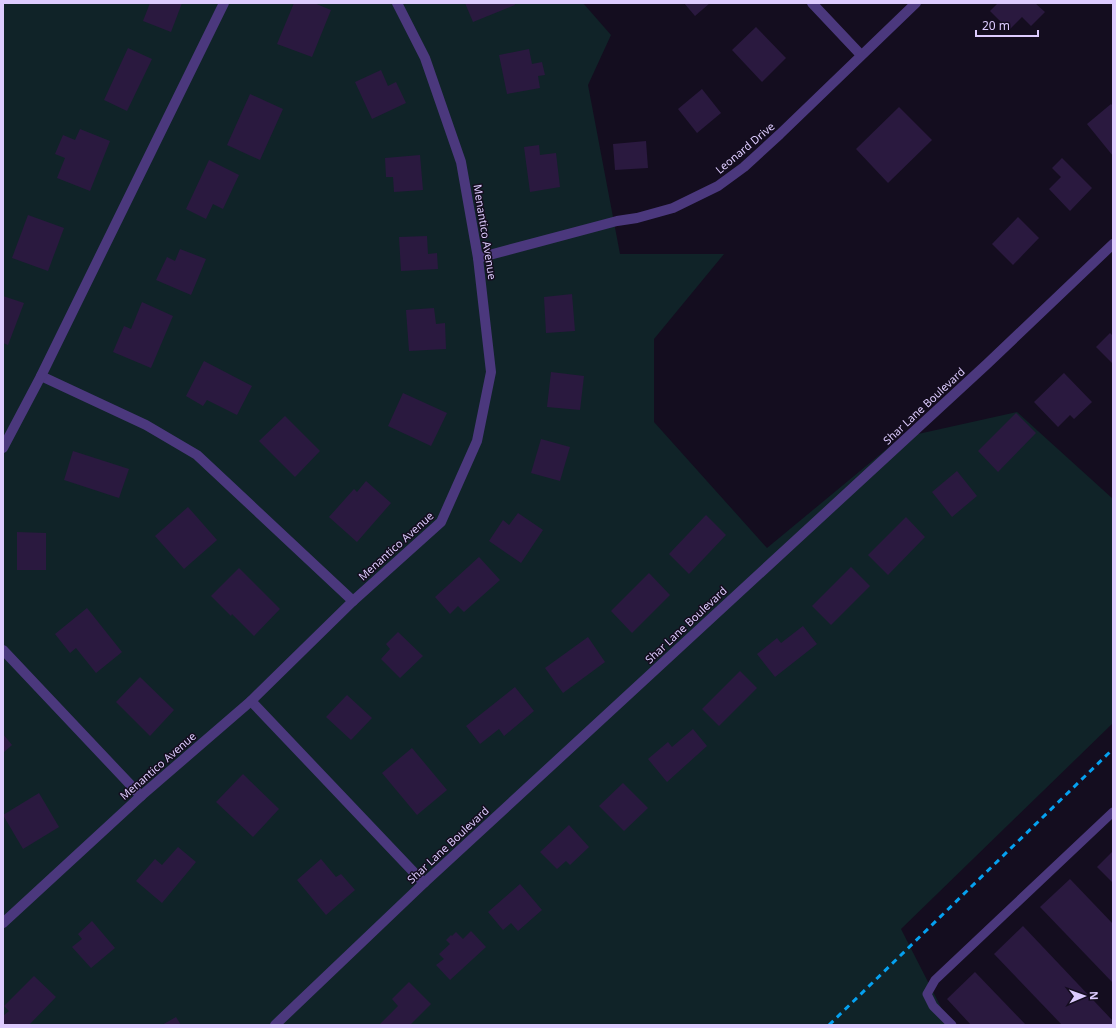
<svg xmlns="http://www.w3.org/2000/svg" width="1116" height="1028" font-family="'Noto Sans',sans-serif">
	<style>
		.green { fill: #102328 }
		.building { fill: #2a193f }
		.lines { fill: none; stroke-linecap: round; stroke-linejoin: round }
		.service { stroke: #4b387d; stroke-width: 9 }
		.minor { stroke: #4b387d; stroke-width: 10 }
		.rail { stroke: #05a1f0; stroke-width: 3; stroke-dasharray: 6 5; stroke-linecap: butt }
		.labels { text-anchor: middle; stroke-width: 3; stroke-linejoin: round; paint-order: stroke }
		.street-label { font-size: 11px; fill: #ddcbfe; stroke: #140d1f }
	</style>
	<rect width="100%" height="100%" fill="#140d1f"/>
	<polygon class="green" points="3,3 583,3 611,35 588,85 620,254 724,254 654,339 654,422 767,548 900,438 1017,412 1113,499 1113,723 901,929 950,1025 3,1025"/>
	<g class="building">
		<polygon points="150,3 182,3 171,32 143,21"/>
		<polygon points="294,3 314,3 331,10 312,57 277,44"/>
		<polygon points="465,3 514,3 515,5 473,22"/>
		<polygon points="684,3 710,3 695,16"/>
		<polygon points="998,3 1035,3 1045,12 1031,26 1022,17 1009,30 990,11"/>
		<polygon points="756,27 786,58 762,82 732,50"/>
		<polygon points="128,48 152,59 127,111 104,100"/>
		<polygon points="529,49 532,64 542,62 545,75 538,76 540,88 507,94 499,55"/>
		<polygon points="381,70 388,86 396,82 406,103 372,119 355,82"/>
		<polygon points="702,89 721,113 697,133 678,109"/>
		<polygon points="250,94 283,109 260,160 227,145"/>
		<polygon points="1111,104 1113,106 1113,156 1087,124"/>
		<polygon points="899,107 932,140 888,183 856,149"/>
		<polygon points="80,129 110,141 90,191 57,178 65,158 55,154 63,135 75,140"/>
		<polygon points="646,141 648,168 615,170 613,144"/>
		<polygon points="539,145 540,155 556,153 560,187 530,192 524,147"/>
		<polygon points="420,155 423,190 394,192 393,177 386,177 385,158"/>
		<polygon points="1062,158 1092,188 1070,211 1049,189 1061,177 1052,168"/>
		<polygon points="209,160 239,175 223,209 213,204 206,219 186,209"/>
		<polygon points="28,215 64,228 48,271 12,258"/>
		<polygon points="1018,217 1039,238 1013,265 992,244"/>
		<polygon points="427,236 428,254 437,253 438,269 401,271 399,237"/>
		<polygon points="180,249 206,259 191,295 156,280 167,257 175,261"/>
		<polygon points="572,294 575,331 546,333 544,297"/>
		<polygon points="3,296 24,303 8,345 3,343"/>
		<polygon points="142,302 173,316 151,368 113,352 124,326 131,329"/>
		<polygon points="434,308 436,324 445,323 446,349 409,351 406,310"/>
		<polygon points="1110,333 1113,336 1113,364 1096,347"/>
		<polygon points="204,361 252,386 237,415 207,400 203,406 186,396"/>
		<polygon points="551,372 584,376 580,410 547,407"/>
		<polygon points="1064,373 1092,402 1074,419 1070,415 1058,427 1034,402"/>
		<polygon points="403,393 447,413 431,446 388,426"/>
		<polygon points="1016,413 1036,433 998,472 978,451"/>
		<polygon points="285,416 320,451 295,477 259,441"/>
		<polygon points="541,439 570,447 560,481 531,473"/>
		<polygon points="73,451 129,469 119,498 64,480"/>
		<polygon points="957,471 977,496 952,517 932,492"/>
		<polygon points="366,481 391,503 357,542 329,517 354,489 357,492"/>
		<polygon points="188,507 217,540 184,569 155,536"/>
		<polygon points="518,513 543,530 521,563 489,541 503,520 509,525"/>
		<polygon points="706,515 726,535 689,574 669,554"/>
		<polygon points="906,517 925,537 888,575 868,555"/>
		<polygon points="17,532 46,533 46,570 17,570"/>
		<polygon points="479,557 500,580 464,612 458,606 450,614 435,597"/>
		<polygon points="851,567 870,586 831,625 812,606"/>
		<polygon points="239,568 280,609 254,636 232,614 231,616 211,596"/>
		<polygon points="649,573 670,595 632,633 611,611"/>
		<polygon points="87,608 122,652 96,673 76,648 70,653 55,634"/>
		<polygon points="803,626 817,644 775,677 757,654 777,638 781,643"/>
		<polygon points="398,632 423,656 400,678 381,659 390,649 386,644"/>
		<polygon points="588,637 605,662 563,693 545,668"/>
		<polygon points="740,671 757,688 719,726 702,709"/>
		<polygon points="140,677 174,710 150,736 116,702"/>
		<polygon points="515,687 534,711 504,736 499,729 480,744 466,726"/>
		<polygon points="347,695 372,718 351,740 326,717"/>
		<polygon points="693,729 707,746 667,782 648,759 668,742 672,747"/>
		<polygon points="3,734 12,745 3,753"/>
		<polygon points="412,748 447,790 417,815 382,773"/>
		<polygon points="243,774 279,809 253,837 216,802"/>
		<polygon points="623,783 648,808 624,831 599,806"/>
		<polygon points="39,793 59,827 23,849 3,815"/>
		<polygon points="569,825 589,847 570,865 566,861 557,869 540,852"/>
		<polygon points="178,847 196,862 162,903 136,881 155,859 162,865"/>
		<polygon points="1113,851 1113,883 1097,867"/>
		<polygon points="321,859 336,877 341,874 355,890 326,915 297,880"/>
		<polygon points="1070,879 1113,924 1113,983 1040,907"/>
		<polygon points="520,884 542,910 518,931 511,923 503,930 488,912"/>
		<polygon points="92,921 115,948 91,968 72,947 82,939 78,934"/>
		<polygon points="1023,926 1113,1021 1113,1025 1062,1025 994,954"/>
		<polygon points="471,931 486,947 450,980 436,965 444,959 439,954 450,944 446,940 451,935 452,936 456,932 463,939"/>
		<polygon points="975,972 1026,1025 971,1025 947,999"/>
		<polygon points="34,976 56,997 29,1025 3,1025 3,1016 9,1011 4,1006"/>
		<polygon points="409,982 431,1004 410,1025 379,1025 398,1006 392,999"/>
		<polygon points="176,1017 181,1025 162,1025"/>
	</g>
	<g class="lines">
		<polyline class="service" points="952,1025 933,1006 927,994 935,980 1113,812"/>
		<g class="minor">
			<polyline points="812,3 861,55"/>
			<polyline points="478,258 617,221 637,218 673,208 718,186 744,167 780,134 916,3"/>
			<polyline points="41,376 146,425 197,455 353,601"/>
			<polyline points="3,448 41,376 224,3"/>
			<polyline points="3,650 141,796"/>
			<polyline points="251,701 424,883"/>
			<polyline points="3,923 141,796 251,701 353,601 441,522 477,441 491,372 478,258 461,162 425,58 397,3"/>
			<polyline points="275,1025 424,883 987,364 1113,244"/>
		</g>
		<polyline class="rail" points="829,1025 1113,749"/>
	</g>
	<g class="labels">
		<g class="street-label">
			<text transform="translate(745 148) rotate(-40)" y="4">Leonard Drive</text>
			<text transform="translate(485 232) rotate(81)" y="4">Menantico Avenue</text>
			<text transform="translate(924 406) rotate(-43)" y="4">Shar Lane Boulevard</text>
			<text transform="translate(396 546) rotate(-42)" y="4">Menantico Avenue</text>
			<text transform="translate(686 625) rotate(-43)" y="4">Shar Lane Boulevard</text>
			<text transform="translate(158 766) rotate(-41)" y="4">Menantico Avenue</text>
			<text transform="translate(448 845) rotate(-43)" y="4">Shar Lane Boulevard</text>
		</g>
	</g>
	<rect width="1116" height="1028" fill="none" stroke="#ddcbfe" stroke-width="8"/>
	<g transform="translate(1084 996) rotate(88)" stroke="#140d1f" stroke-width="3" paint-order="stroke">
	<path d="M0-3L7 15L0 10L-7 15Z" fill="#ddcbfe"/>
	<text y="-6" font-size="11" font-weight="bold" text-anchor="middle" fill="#ddcbfe">N</text>
	</g>
	<path d="M976 30v6h62v-6" fill="none" stroke="#ddcbfe" stroke-width="2"/>
	<text x="982" y="30" font-size="12" fill="#ddcbfe" stroke="#140d1f" stroke-width="3" paint-order="stroke">20 m</text>
</svg>
